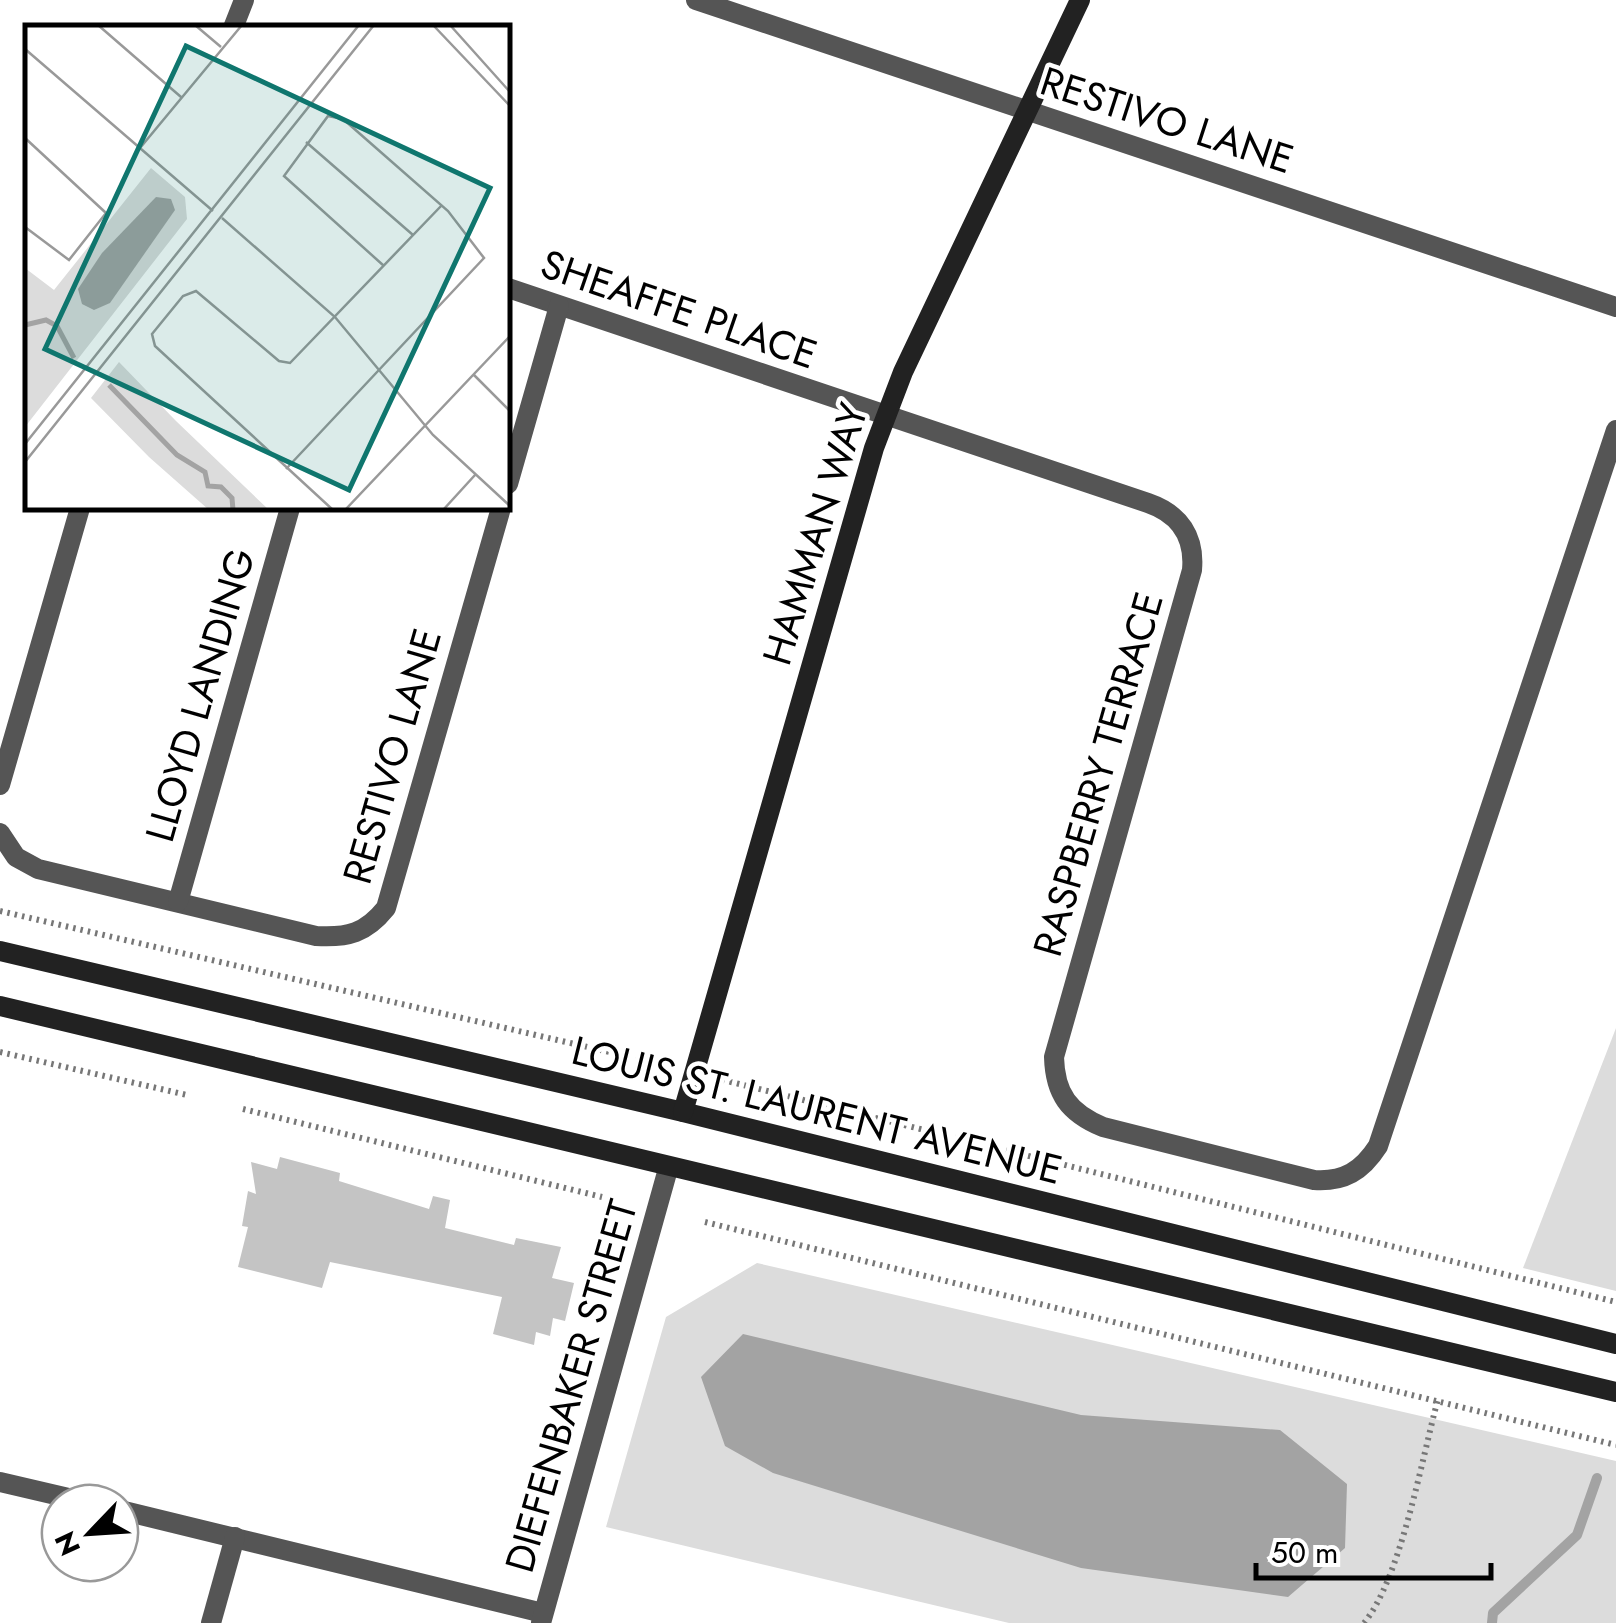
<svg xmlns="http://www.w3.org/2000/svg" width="1616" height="1623" font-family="Jost,sans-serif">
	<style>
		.green { fill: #dcdcdc }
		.water { fill: #a3a3a3 }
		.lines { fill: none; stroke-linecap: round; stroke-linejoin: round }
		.stream { stroke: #a3a3a3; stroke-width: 10 }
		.building { fill: #c4c4c4 }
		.path { stroke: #777; stroke-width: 6; stroke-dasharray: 2.5 5; stroke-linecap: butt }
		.street { stroke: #555; stroke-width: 20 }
		.secondary { stroke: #222; stroke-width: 20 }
		.labels { text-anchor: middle; stroke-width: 9; stroke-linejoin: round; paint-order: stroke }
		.street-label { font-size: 40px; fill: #000; stroke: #fff }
		.inset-river { fill: none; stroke: #a3a3a3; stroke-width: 5 }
		.inset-road { fill: none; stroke: #999; stroke-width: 2.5 }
		.view { fill: #0f766e; fill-opacity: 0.15; stroke: #0f766e; stroke-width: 5 }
		.inset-edge { fill: none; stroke: #000; stroke-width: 5 }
	</style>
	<rect width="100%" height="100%" fill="#fff"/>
	<g class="green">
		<polygon points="1616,1028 1616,1291 1523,1268"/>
		<polygon points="757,1263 1616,1461 1616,1623 1009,1623 606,1527 666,1317"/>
	</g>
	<polygon class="water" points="743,1334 1081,1415 1280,1430 1347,1484 1345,1548 1288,1597 1081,1568 773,1473 725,1446 701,1377"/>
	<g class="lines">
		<polyline class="stream" points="1492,1623 1493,1613 1577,1535 1597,1478"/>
	</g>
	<polygon class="building" points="280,1157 340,1173 339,1181 429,1209 433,1196 450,1200 445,1228 514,1245 516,1238 561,1247 552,1278 574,1283 565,1321 553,1318 550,1336 536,1332 534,1345 493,1334 502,1297 330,1262 322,1288 238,1267 248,1227 242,1226 248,1191 256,1194 251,1162 277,1169"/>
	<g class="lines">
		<g class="path">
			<polyline points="0,911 674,1067"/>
			<polyline points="0,1052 187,1095"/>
			<polyline points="715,1078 1616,1302"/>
			<polyline points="243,1109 602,1197"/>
			<polyline points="705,1222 1616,1445"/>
			<path d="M1364,1623C1401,1578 1422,1458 1438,1399"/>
		</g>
		<g class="street">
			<polyline points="696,0 1616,307"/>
			<polyline points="233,28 244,0"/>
			<path d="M508,288L1148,503C1180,514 1195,537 1192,570L1054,1057C1055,1094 1069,1113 1103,1127L1314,1180C1344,1182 1362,1171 1378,1146L1616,430"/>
			<polyline points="508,484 559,306"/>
			<polyline points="0,785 80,508"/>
			<path d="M0,833L16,857L38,869L316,936C348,938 366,933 386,908L501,508"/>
			<polyline points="178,902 290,508"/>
			<polyline points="0,1482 90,1503"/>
			<polyline points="120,1510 543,1613"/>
			<polyline points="211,1623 235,1537"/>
			<polyline points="541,1623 668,1169"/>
		</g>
		<g class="secondary">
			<polyline points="0,951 683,1112 1616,1344"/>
			<polyline points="0,1006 1616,1392"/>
			<polyline points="683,1112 874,448 903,372 1080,0"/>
		</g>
	</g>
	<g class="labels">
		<g class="street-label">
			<text transform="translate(1167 120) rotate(18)" y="14">RESTIVO LANE</text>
			<text transform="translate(679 309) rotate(19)" y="14">SHEAFFE PLACE</text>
			<text transform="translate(815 534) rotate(-73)" y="14">HAMMAN WAY</text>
			<text transform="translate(200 695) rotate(-74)" y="14">LLOYD LANDING</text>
			<text transform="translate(392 756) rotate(-74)" y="14">RESTIVO LANE</text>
			<text transform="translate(1098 774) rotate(-74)" y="14">RASPBERRY TERRACE</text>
			<text transform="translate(817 1110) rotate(14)" y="14">LOUIS ST. LAURENT AVENUE</text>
			<text transform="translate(571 1386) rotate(-74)" y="14">DIEFENBAKER STREET</text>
		</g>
	</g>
	<g transform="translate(25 25)">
		<rect width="485" height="485" fill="#fff"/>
		<path d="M126,143L160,172L162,194L0,402V243L29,265ZM94,337L151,396L244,485H184L124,432L66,373Z" fill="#dcdcdc"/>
		<path d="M131,172L146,174L150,185L85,278L69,285L57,279L53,264L77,228Z" fill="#a3a3a3"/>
		<path class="inset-river" d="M0,300L21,295L32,301L49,333M84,360L152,430L180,447L183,461L196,462L207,473L208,485"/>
		<path class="inset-road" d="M73,0L156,72M170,0L196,22M408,0L485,81M425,0L485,67M0,24L188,186M0,113L81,188L44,235L0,202M281,117L388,210M115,123L217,0M197,193L310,292L408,410L485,481M448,349L485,386M0,419L334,0M0,437L349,0M261,444L459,233L423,186L318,94L303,91L259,151L359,241M308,485L130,321L127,309L158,271L171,266L254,336L265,338L417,180M320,485L485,311M418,485L450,450"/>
		<path class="view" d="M161,21L465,163L324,465L20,324Z"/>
		<rect width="485" height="485" class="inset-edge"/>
	</g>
	<g transform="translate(90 1533) rotate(245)"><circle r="48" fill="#ffffff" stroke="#999999" stroke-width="2.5"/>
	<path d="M0-8L18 38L0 25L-18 38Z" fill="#000000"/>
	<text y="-15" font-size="28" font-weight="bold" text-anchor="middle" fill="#000000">N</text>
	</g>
	<path d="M1256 1563v15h235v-15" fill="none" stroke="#000000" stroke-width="5"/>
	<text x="1271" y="1563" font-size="30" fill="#000000" stroke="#ffffff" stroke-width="8" paint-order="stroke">50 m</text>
</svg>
